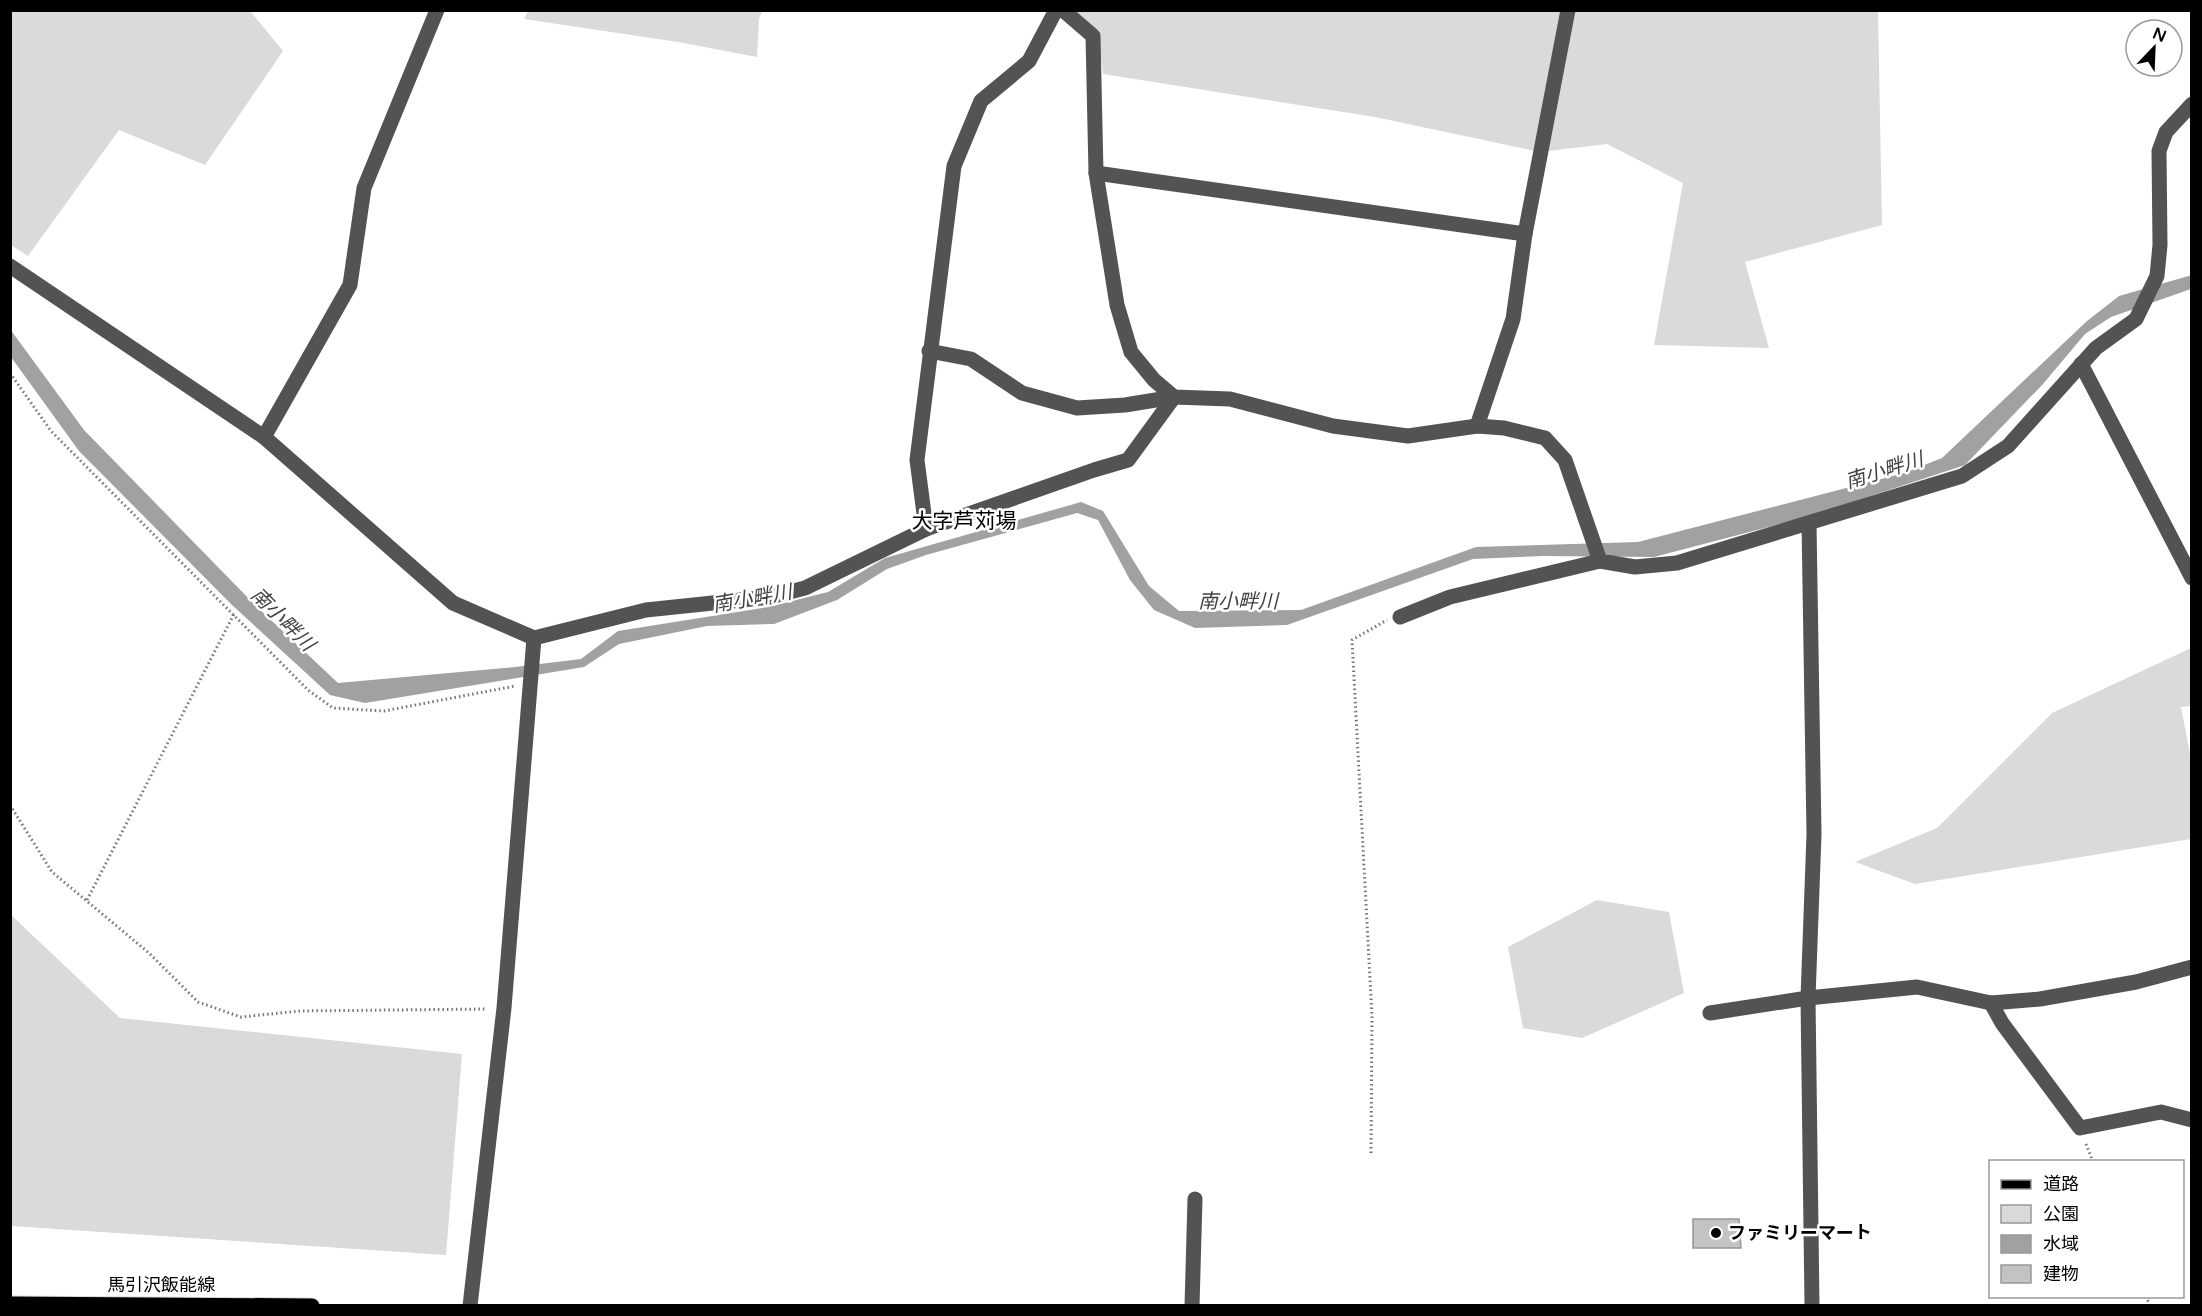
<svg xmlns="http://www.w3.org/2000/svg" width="2202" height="1316" font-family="'Varela Round','Noto Sans JP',sans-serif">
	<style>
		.green { fill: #dadada }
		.water { fill: #a1a1a1 }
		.building { fill: #c3c3c3; stroke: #979797; stroke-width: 1.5 }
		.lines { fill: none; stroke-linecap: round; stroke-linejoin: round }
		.major-casing { stroke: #dbdbdb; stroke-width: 17 }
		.path { stroke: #757575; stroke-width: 3; stroke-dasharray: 1.5 3; stroke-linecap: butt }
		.minor { stroke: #535353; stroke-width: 15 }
		.major { stroke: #000; stroke-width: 15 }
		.poi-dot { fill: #000; stroke: #fff; stroke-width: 2 }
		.labels { text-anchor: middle; stroke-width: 5; stroke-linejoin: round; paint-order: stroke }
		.poi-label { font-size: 18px; font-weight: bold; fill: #000; stroke: #fff; text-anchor: start }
		.street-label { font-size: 18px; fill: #000; stroke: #fff }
		.water-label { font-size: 20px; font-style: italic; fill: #424242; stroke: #fff }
		.quarter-label { font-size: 21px; fill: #000; stroke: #fff }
	</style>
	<rect width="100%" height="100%" fill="#fff"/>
	<g class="green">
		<polygon points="10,11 250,11 283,51 205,165 119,130 28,256 11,245"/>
		<polygon points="528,11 528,10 762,11 759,19 757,57 678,42 524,19"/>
		<polygon points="1068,11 1878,11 1882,225 1745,262 1769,348 1654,345 1683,183 1607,144 1540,152 1375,117 1103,74 1098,32"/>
		<polygon points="2189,649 2192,650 2191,706 2181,707 2191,759 2191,839 1915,884 1855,862 1937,828 2052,713"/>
		<polygon points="1597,900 1669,912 1684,993 1582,1038 1523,1028 1508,947"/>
		<polygon points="10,914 120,1018 462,1054 446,1255 11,1226"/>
	</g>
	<polygon class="water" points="2192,275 2191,289 2111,317 2085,334 2043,384 1965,465 1807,517 1654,557 1542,556 1473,559 1287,625 1195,628 1154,610 1130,580 1098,520 1077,513 926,555 887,569 837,600 774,624 707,626 619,644 584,667 365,703 330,695 231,604 79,451 11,357 10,329 84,430 256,606 338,683 515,667 581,659 618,631 769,607 828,592 885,558 1081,502 1103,511 1149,586 1179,611 1301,610 1476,547 1638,542 1904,473 1942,458 2087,321 2119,296"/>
	<polygon class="building" points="1693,1219 1739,1219 1741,1248 1693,1248"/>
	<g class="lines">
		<g class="major-casing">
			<polyline id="major" points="10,1304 312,1306"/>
		</g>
		<g class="path">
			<polyline points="10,373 51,431 308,690 333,708 384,711 515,686"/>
			<polyline points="10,805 52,872 149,953 198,1002 241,1017 300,1011 487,1009"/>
			<polyline points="87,900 234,614"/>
			<polyline points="2086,1144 2093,1162"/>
			<polyline points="1371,1153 1372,1017 1352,640 1387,620"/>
			<polyline points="2146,1296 2150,1306"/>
		</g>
		<g class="minor">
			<polyline points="1063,10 1093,36 1096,173 1117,305 1131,352 1154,380 1174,397 1230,399 1333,426 1408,436 1477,426 1504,428 1545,438 1565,460 1600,561 1635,567 1677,563 1962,476 2008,446 2096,348 2136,319 2157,276 2160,245 2159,151 2166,132 2192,104"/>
			<polyline points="1096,173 1525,234"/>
			<polyline points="10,266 264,437 453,603 534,638 646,610 770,597 805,588 926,529 1094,470 1128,460 1174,397"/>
			<polyline points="929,351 971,359 1022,393 1077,408 1125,405 1174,397"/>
			<polyline points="2081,364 2192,578"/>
			<polyline points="1477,426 1513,319 1525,234 1568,10"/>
			<polyline points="264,437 350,285 364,188 437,10"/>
			<polyline points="1809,523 1814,834 1808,998 1812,1306"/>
			<polyline points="926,529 917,460 954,166 981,101 1029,61 1056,10"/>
			<polyline points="1400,617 1450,597 1600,561"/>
			<polyline points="1991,1003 2002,1023 2080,1128 2161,1112 2192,1120"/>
			<polyline points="1710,1013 1808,998 1917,987 1991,1003 2040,999 2136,982 2192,967"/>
			<polyline points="470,1306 504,1008 534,638"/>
			<polyline points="1192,1306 1195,1199"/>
		</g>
		<use href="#major" class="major"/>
	</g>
	<circle class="poi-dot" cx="1716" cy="1233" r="6"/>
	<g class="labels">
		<g class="poi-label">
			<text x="1728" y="1239">ファミリーマート</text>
		</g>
		<g class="street-label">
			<text x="161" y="1291">馬引沢飯能線</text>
		</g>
		<g class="water-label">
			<text transform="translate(1884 470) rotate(-17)" y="7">南小畔川</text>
			<text transform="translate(752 598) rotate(-10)" y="7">南小畔川</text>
			<text x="1238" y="608">南小畔川</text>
			<text transform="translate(283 619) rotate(45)" y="7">南小畔川</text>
		</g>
		<g class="quarter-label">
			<text x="964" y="528">大字芦苅場</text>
		</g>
	</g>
	<rect width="2202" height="1316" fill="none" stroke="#000000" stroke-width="24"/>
	<rect x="1989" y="1160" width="195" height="138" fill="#ffffff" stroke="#999999" stroke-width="1.5"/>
	<rect x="2001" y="1180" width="30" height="9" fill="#000000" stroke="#999999" stroke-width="1.5"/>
	<text x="2043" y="1190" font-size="18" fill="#000000">道路</text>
	<rect x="2001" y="1205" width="30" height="18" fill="#dadada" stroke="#999999" stroke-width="1.5"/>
	<text x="2043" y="1220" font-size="18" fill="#000000">公園</text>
	<rect x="2001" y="1235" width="30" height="18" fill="#a1a1a1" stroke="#999999" stroke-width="1.5"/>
	<text x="2043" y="1250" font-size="18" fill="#000000">水域</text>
	<rect x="2001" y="1265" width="30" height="18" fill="#c3c3c3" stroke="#999999" stroke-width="1.5"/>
	<text x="2043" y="1280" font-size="18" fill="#000000">建物</text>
	<g transform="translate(2154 48) rotate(23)"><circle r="28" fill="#ffffff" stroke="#999999" stroke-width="1.5"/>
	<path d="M0-4.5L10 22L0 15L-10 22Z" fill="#000000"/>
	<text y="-9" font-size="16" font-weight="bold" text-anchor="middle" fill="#000000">N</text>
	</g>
</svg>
